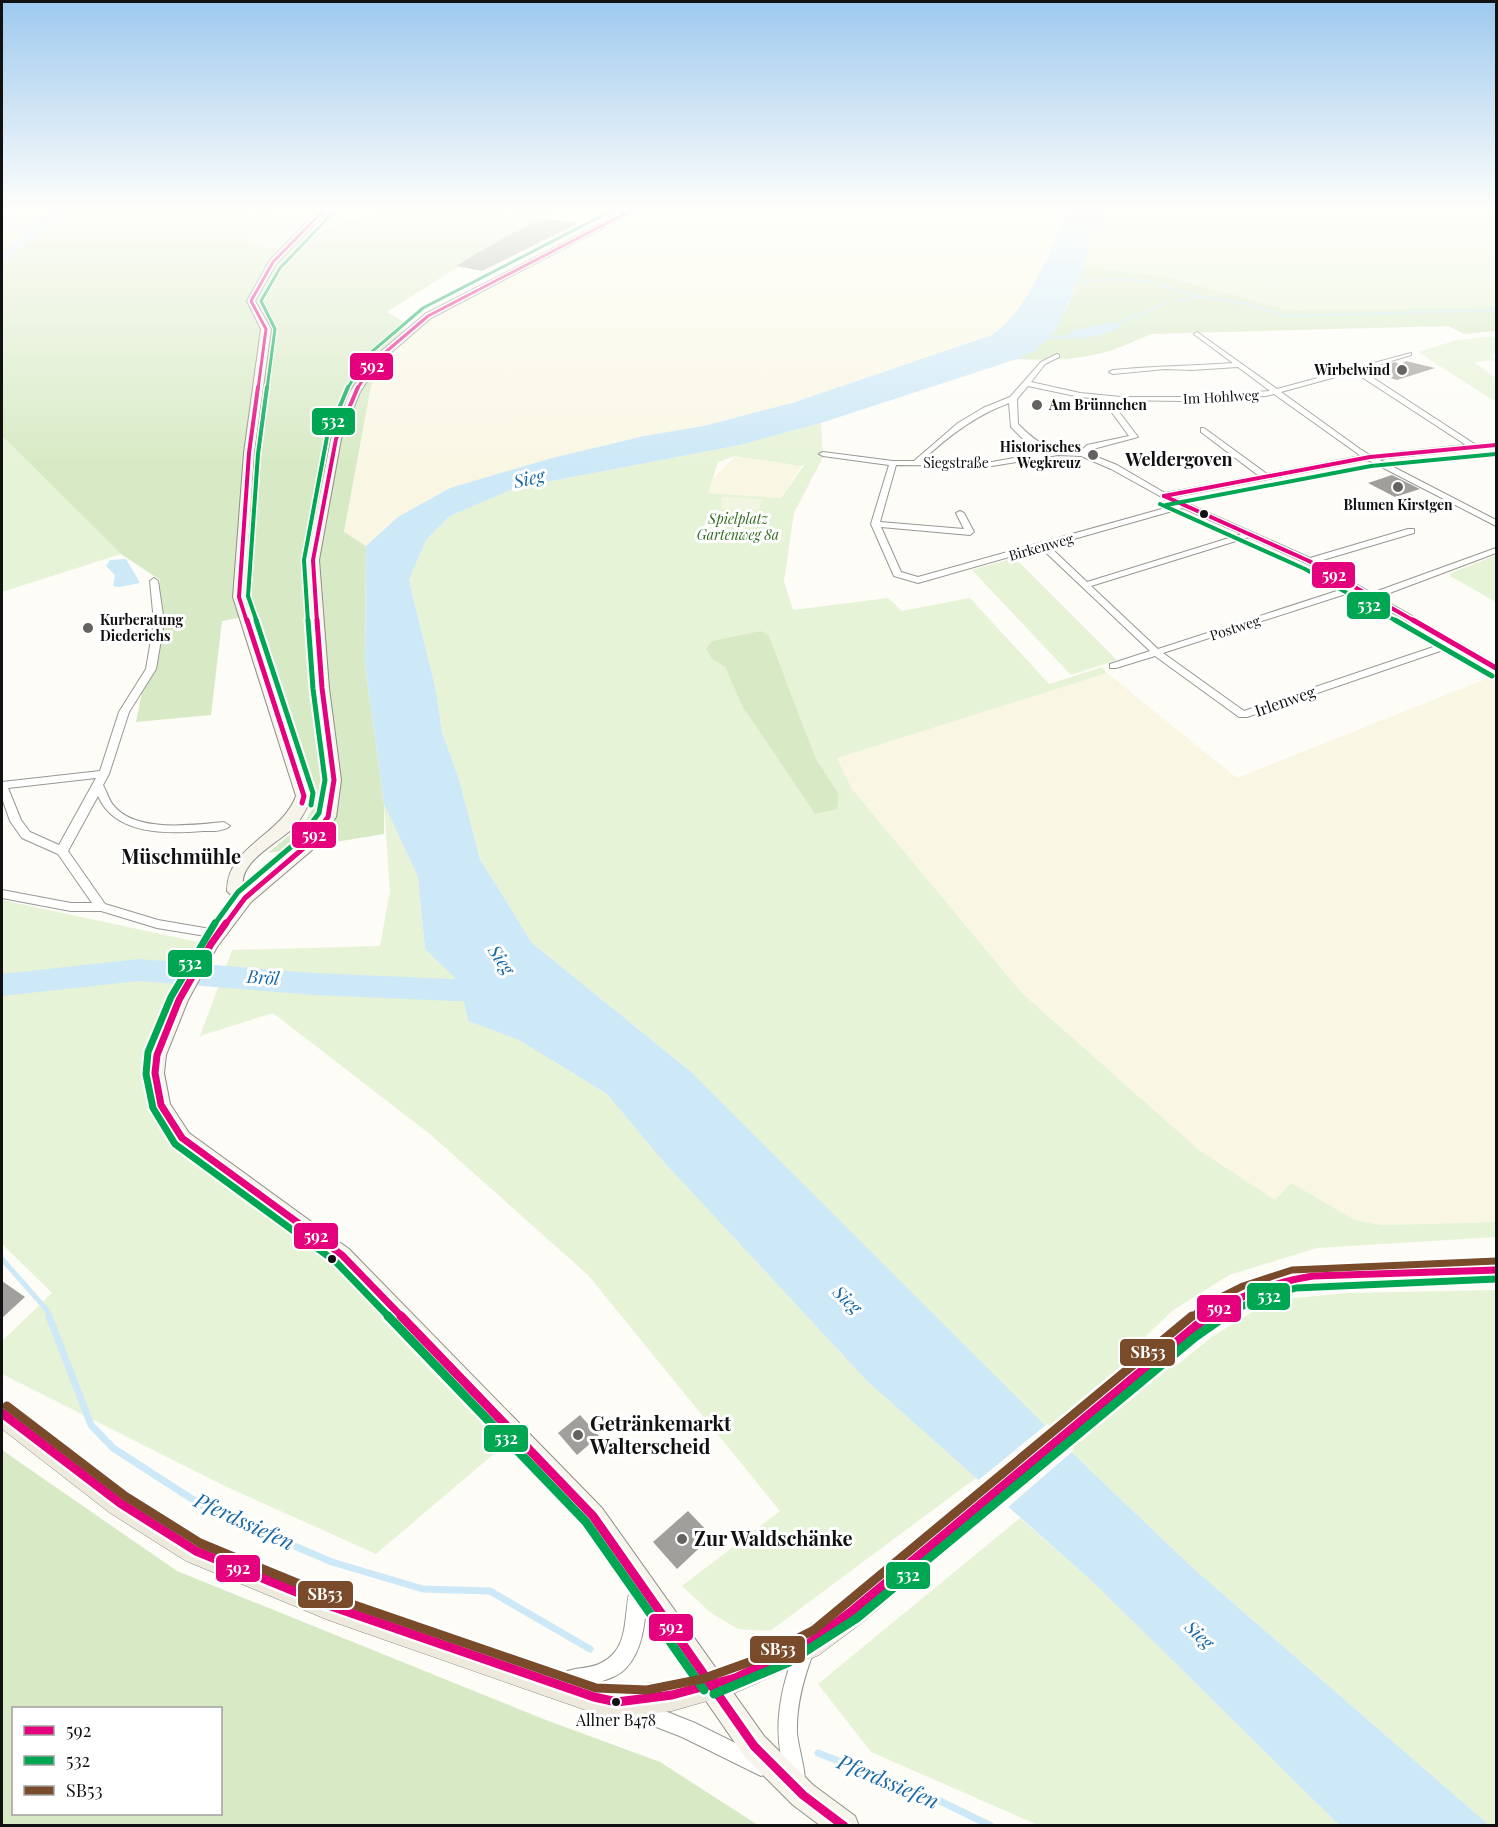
<svg xmlns="http://www.w3.org/2000/svg" width="1498" height="1827" font-family="'Playfair Display',serif">
	<style>
		.farmland { fill: #f9f7e4 }
		.green { fill: #e7f3d7; fill-rule: evenodd }
		.forest { fill: #d8eac5; fill-rule: evenodd }
		.pitch { fill: #f0f6e1 }
		.water { fill: #cde8f7 }
		.pier { fill: #fdfcf7 }
		.lines { fill: none; stroke-linecap: round; stroke-linejoin: round }
		.stream-far2 { stroke: #cde8f7; stroke-width: 2 }
		.stream-far1 { stroke: #cde8f7; stroke-width: 5 }
		.stream { stroke: #cde8f7; stroke-width: 7 }
		.river { fill: #cde8f7; fill-rule: evenodd }
		.building { fill: #a19f9c }
		.street-casing { stroke: #979795; stroke-width: 2 }
		.secondary-casing { stroke: #8e8d8b; stroke-width: 2 }
		.primary-casing { stroke: #858482; stroke-width: 1 }
		.street { fill: #fffffe; fill-rule: evenodd }
		.secondary { fill: #f6f4eb; fill-rule: evenodd }
		.primary { fill: #ede9dc; fill-rule: evenodd }
		.bus-1-far4-casing { stroke: #fff; stroke-width: 5 }
		.bus-1-far3-casing { stroke: #fff; stroke-width: 7 }
		.bus-1-far2-casing { stroke: #fff; stroke-width: 9 }
		.bus-1-far1-casing { stroke: #fff; stroke-width: 11 }
		.bus-1-casing { stroke: #fff; stroke-width: 14 }
		.bus-2-far4-casing { stroke: #fff; stroke-width: 5 }
		.bus-2-far3-casing { stroke: #fff; stroke-width: 7 }
		.bus-2-far2-casing { stroke: #fff; stroke-width: 9 }
		.bus-2-far1-casing { stroke: #fff; stroke-width: 11 }
		.bus-2-casing { stroke: #fff; stroke-width: 14 }
		.bus-3-far1-casing { stroke: #fff; stroke-width: 11 }
		.bus-3-casing { stroke: #fff; stroke-width: 14 }
		.bus-1-far4 { stroke: #e5007d; stroke-width: 3 }
		.bus-1-far3 { stroke: #e5007d; stroke-width: 4 }
		.bus-1-far2 { stroke: #e5007d; stroke-width: 5 }
		.bus-1-far1 { stroke: #e5007d; stroke-width: 7 }
		.bus-1 { stroke: #e5007d; stroke-width: 9 }
		.bus-2-far4 { stroke: #00a651; stroke-width: 3 }
		.bus-2-far3 { stroke: #00a651; stroke-width: 4 }
		.bus-2-far2 { stroke: #00a651; stroke-width: 5 }
		.bus-2-far1 { stroke: #00a651; stroke-width: 7 }
		.bus-2 { stroke: #00a651; stroke-width: 9 }
		.bus-3-far1 { stroke: #7a4b2a; stroke-width: 7 }
		.bus-3 { stroke: #7a4b2a; stroke-width: 9 }
		.poi-dot { fill: #646362; stroke: #fff; stroke-width: 2 }
		.bus-dot { fill: #111; stroke: #fff; stroke-width: 2 }
		.labels { text-anchor: middle; stroke-width: 6; stroke-linejoin: round; paint-order: stroke }
		.far-poi-label { font-size: 14px; font-weight: bold; fill: #111; stroke: #fff; text-anchor: end }
		.far-street-label { font-size: 14px; fill: #111; stroke: #fff }
		.far-park-label { font-size: 14px; font-style: italic; fill: #2f6b1f; stroke: #fff }
		.street-label { font-size: 16px; fill: #111; stroke: #fff }
		.near-bus-label { font-size: 16px; fill: #111; stroke: #fff }
		.far-district-label { font-size: 18px; font-weight: bold; fill: #111; stroke: #fff }
		.water-label { font-size: 18px; font-style: italic; fill: #1768a6; stroke: #fff }
		.quarter-label { font-size: 20px; font-weight: bold; fill: #111; stroke: #fff }
		.near-poi-label { font-size: 20px; font-weight: bold; fill: #111; stroke: #fff; text-anchor: start }
		.near-water-label { font-size: 21px; font-style: italic; fill: #1768a6; stroke: #fff }
		.line-badge { stroke: #fff; stroke-width: 2 }
		.badge-label { font-size: 16px; text-anchor: middle; font-weight: bold; fill: #fff }
	</style>
	<rect width="100%" height="100%" fill="#fdfcf7"/>
	<g class="farmland">
		<polygon points="644,208 1069,208 1032,292 1009,322 992,335 792,403 703,426 644,436 552,458 450,488 398,517 366,546 344,533 371,386 414,330 451,306"/>
		<polygon points="735,456 801,466 781,498 708,493 713,479"/>
		<polygon points="1107,673 1237,778 1496,675 1496,1222 1382,1225 1355,1220 1291,1184 1275,1201 1199,1150 1022,993 852,789 837,757"/>
	</g>
	<g class="green">
		<polygon points="2,208 51,208 18,240 2,251"/>
		<polygon points="273,208 414,208 313,236 278,249 245,244 273,219 276,210"/>
		<polygon points="1108,208 1496,208 1496,307 1288,310 1167,277 1084,266 1090,236 1104,219"/>
		<polygon points="1496,336 1496,354 1492,355 1496,360 1474,362 1496,378 1496,402 1418,352 1457,340"/>
		<path d="M821,423L823,457L794,513L784,581L793,610L888,598L902,611L970,598L1049,684L1102,667L1107,673L837,758L852,789L1022,993L1199,1150L1275,1200L1291,1183L1355,1220L1382,1225L1496,1222V1237L1317,1248L1229,1275L1172,1311L1142,1340L1177,1365L1213,1336L1254,1311L1286,1299L1346,1293L1496,1290V1825H1489L1194,1569L1090,1470L690,1071L532,943L480,859L459,779L442,732L436,691L409,580L426,540L450,516L515,488L740,445ZM735,456L801,466L805,464L781,498L708,493L718,462ZM769,636L816,759L839,794L815,814L742,706L725,667L712,659L706,649L712,641Z"/>
		<polygon points="2,436 16,450 121,554 2,592"/>
		<polygon points="1496,555 1496,602 1450,576 1451,573"/>
		<polygon points="1015,558 1117,660 1071,675 972,570"/>
		<polygon points="384,804 418,877 425,949 460,983 468,1021 519,1040 607,1094 662,1160 866,1380 976,1478 770,1631 738,1629 711,1613 682,1586 780,1511 588,1275 431,1135 273,1013 200,1036 232,950 380,946 390,891"/>
		<polygon points="2,900 198,942 165,1001 147,1063 153,1104 175,1142 350,1277 503,1446 376,1554 227,1487 2,1374 2,1341 52,1293 2,1244"/>
		<polygon points="1020,1518 1095,1584 1339,1825 1038,1825 871,1752 818,1684"/>
	</g>
	<g class="forest">
		<polygon points="62,208 273,208 276,210 273,219 246,243 278,249 384,208 632,208 610,219 572,210 545,218 505,237 387,312 407,324 371,386 344,532 366,546 365,664 384,804 384,834 268,853 305,822 318,800 260,629 259,614 222,621 211,715 136,722 151,648 160,580 121,554 2,436 2,261 35,238"/>
		<path d="M1084,266L1167,277L1288,310L1496,307V331L1464,334L1448,326L1152,334C1138,339 1125,346 1112,350C1080,360 1050,361 1017,359C1060,339 1066,307 1084,266Z"/>
		<polygon points="761,631 769,636 816,759 839,794 837,809 815,814 742,706 725,667 712,659 706,649 712,641"/>
		<path d="M2,1450L177,1571L546,1720L660,1762L758,1825H2ZM14,1708H220V1814H14Z"/>
	</g>
	<polygon class="pitch" points="722,497 762,499 759,510 721,508"/>
	<g class="water">
		<polygon points="51,208 62,208 35,238 2,261 2,251 19,240"/>
		<path d="M1069,208H1108L1104,219L1090,236L1084,266L1057,328L1037,350L1017,359L821,423L740,445L515,488L450,516L426,540L409,580L436,691L442,732L459,779L480,859L532,943L690,1071L1090,1470L1194,1569L1489,1825H1339L1095,1584L866,1380L662,1160L607,1094L519,1040L468,1021L460,983L425,949L418,877L384,804L365,664L366,546L398,517L450,488L552,458L644,436L703,426L792,403L992,335C1033,304 1048,253 1069,208Z"/>
		<path d="M1108,322L1121,326C1104,337 1083,338 1064,339V336C1077,328 1093,328 1108,322Z"/>
		<polygon points="126,559 140,583 119,587 113,586 115,575 106,566 110,560"/>
	</g>
	<polygon class="pier" points="1047,1424 1074,1450 1006,1509 976,1482"/>
	<g class="lines">
		<g class="stream-far2">
			<polyline points="1071,282 1118,279 1152,282"/>
			<polyline points="1159,284 1197,296"/>
			<polyline points="1178,301 1200,297 1244,303 1285,316 1496,310"/>
			<polyline points="1112,326 1167,303"/>
			<polyline points="1045,338 1069,337"/>
		</g>
		<polyline class="stream-far1" points="2,1259 47,1310 50,1318"/>
		<g class="stream">
			<polyline points="49,1316 91,1425 113,1448 209,1510 332,1562 423,1589 490,1591 590,1649"/>
			<polyline points="818,1753 936,1799 991,1826"/>
		</g>
		<polygon class="river" points="139,959 314,973 499,981 510,984 514,992 510,1000 499,1003 314,995 139,981 2,996 2,974"/>
	</g>
	<g class="building">
		<polygon points="545,218 579,223 482,271 456,266 505,237"/>
		<polygon points="1406,361 1435,368 1397,380 1373,373 1379,371 1373,369 1395,362 1400,365"/>
		<polygon points="1392,475 1420,489 1395,497 1368,483"/>
		<polygon points="2,1281 25,1297 2,1318"/>
		<polygon points="580,1415 599,1436 577,1455 558,1433"/>
		<polygon points="688,1511 712,1536 677,1569 653,1542"/>
	</g>
	<g class="lines">
		<g class="street-casing">
			<g id="street">
				<path d="M1197,332L1277,389L1411,353V355L1361,370L1476,445L1496,443V447L1378,459L1496,520V526L1368,460L1173,497L1310,558L1408,529H1414V533L1316,562L1372,593L1496,548V553L1379,597L1496,664V671L1452,647L1247,717H1239L1155,656L1116,668H1110V664L1150,651L1041,548L918,583L894,576L871,524L889,465L823,456L819,454L823,452L893,461H914L958,423L983,408L1010,397L1041,362L1057,354L1059,355V357L1045,364L1031,382L1080,393L1121,397H1181L1270,391L1238,367L1191,370L1165,369L1113,374L1109,372L1113,370C1153,366 1193,366 1233,363L1195,335L1194,334ZM1354,372L1466,445L1370,455L1360,449L1281,392ZM1028,386L1080,397L1102,399L1129,436L1087,445L1080,452C1049,450 1040,446 1018,424L1017,399ZM1274,394L1361,456L1267,474L1204,428H1201V432L1259,476L1165,493L1117,465L1087,453L1093,449L1138,437L1110,400L1181,401L1266,396ZM1009,403L1011,427L1029,445L1048,452L992,462L922,461C948,436 976,415 1009,403ZM1058,455L1081,456L1111,469L1176,505L918,577L901,572L881,527L970,535L974,532L964,513L960,511L956,513L964,529L880,522L896,465L992,466ZM1183,508L1242,534L1087,582L1049,546ZM1249,537L1306,563L1349,587L1158,649L1091,586ZM1355,591L1445,643L1244,711L1163,653Z"/>
				<path d="M154,578L158,581L164,622L156,669L129,712L109,774L103,785C107,792 109,801 114,806C136,833 194,825 224,822L230,826C223,832 211,831 203,831C166,834 115,835 98,796L68,851L105,904L158,920L222,931L224,934L218,938L157,928L101,911H71L2,898V890L71,903H92L58,854L22,838L10,821L2,798V782L100,771L119,712L146,669L154,622L150,581ZM96,778L59,845L30,832L21,820L8,788Z"/>
				<path d="M639,1577L645,1580L648,1586C645,1612 646,1647 626,1668C619,1676 608,1679 597,1683C588,1687 575,1690 565,1686L562,1679L565,1672C577,1667 590,1669 601,1663C634,1647 621,1607 633,1580Z"/>
				<path d="M805,1642L812,1644L814,1651C804,1677 796,1704 797,1733C798,1747 808,1777 804,1787L797,1790L790,1787C770,1738 778,1692 798,1644Z"/>
				<polygon points="635,1699 695,1723 768,1759 771,1766 768,1773 761,1776 682,1737 628,1716 625,1709 628,1702"/>
			</g>
		</g>
		<g class="secondary-casing">
			<path id="secondary" d="M321,208H330L276,264L255,301L271,329L254,453L245,597L312,796C307,808 302,819 293,828C277,844 235,863 244,890L300,842L320,816L327,780L315,688L307,560L331,439L350,392L372,359L425,314L631,208H641L431,318L379,363L360,392L341,439L319,560L329,688L341,780L336,817L312,850L251,902L217,947L188,1000L166,1055L164,1073L170,1104L189,1133L349,1249L602,1508L764,1736L813,1785L855,1816L859,1826H821L793,1805L744,1756L584,1524L535,1471L335,1261L175,1143L152,1105L146,1073L148,1055L170,1000L205,940L235,899L227,891C227,846 281,836 296,796L233,597L244,453L261,329L247,301L270,260Z"/>
		</g>
		<g class="primary-casing">
			<path id="primary" d="M1496,1259V1281L1313,1287L1294,1290L1265,1298L1241,1309L1198,1338L863,1622L819,1655L735,1693L672,1711L617,1718L594,1713L328,1620L186,1561L110,1513L2,1429V1400L12,1404L130,1493L206,1541L328,1590L594,1681C655,1695 744,1664 797,1633C813,1624 827,1611 841,1600L1180,1322L1209,1301L1238,1286L1294,1268L1313,1265Z"/>
		</g>
		<use href="#street" class="street"/>
		<use href="#secondary" class="secondary"/>
		<use href="#primary" class="primary"/>
		<g class="bus-1-far4-casing">
			<g id="bus-1-far4">
				<polyline points="258,389 266,329 251,301 273,262 326,208"/>
				<polyline points="357,389 375,361 428,316 636,208"/>
			</g>
		</g>
		<g class="bus-1-far3-casing">
			<g id="bus-1-far3">
				<polyline points="1164,496 1309,561 1416,622"/>
				<polyline points="1164,496 1370,457 1496,445"/>
				<polyline points="247,622 239,597 249,453 258,387"/>
				<polyline points="317,622 313,560 336,439 358,387"/>
			</g>
		</g>
		<g class="bus-1-far2-casing">
			<g id="bus-1-far2">
				<polyline points="247,620 304,796 302,803"/>
				<polyline points="1413,620 1496,668"/>
				<polyline points="225,925 245,898 306,846 328,817 334,780 322,688 317,620"/>
			</g>
		</g>
		<g class="bus-1-far1-casing">
			<g id="bus-1-far1">
				<polyline points="226,923 211,944 179,1000 157,1055 155,1073 161,1105 182,1138 342,1255 403,1318"/>
				<path d="M1206,1318C1238,1295 1275,1282 1313,1276L1496,1270"/>
			</g>
		</g>
		<g class="bus-1-casing">
			<g id="bus-1">
				<polyline points="401,1316 593,1516 754,1746 803,1795 844,1826"/>
				<polyline points="2,1413 120,1503 196,1551 328,1605 594,1697 617,1702 672,1695 735,1678 808,1644 852,1611 1208,1316"/>
			</g>
		</g>
		<g class="bus-2-far4-casing">
			<g id="bus-2-far4">
				<polyline points="267,389 275,329 261,301 280,268 332,214"/>
				<polyline points="347,389 368,355 423,308 617,208"/>
			</g>
		</g>
		<g class="bus-2-far3-casing">
			<g id="bus-2-far3">
				<polyline points="1160,504 1305,569 1398,622"/>
				<polyline points="1166,505 1371,466 1496,454"/>
				<polyline points="257,622 248,596 258,454 267,387"/>
				<polyline points="308,622 304,560 327,437 348,387"/>
			</g>
		</g>
		<g class="bus-2-far2-casing">
			<g id="bus-2-far2">
				<polyline points="256,620 313,793 311,805"/>
				<polyline points="1395,620 1492,676"/>
				<polyline points="214,925 238,892 299,840 319,813 325,780 313,689 308,620"/>
			</g>
		</g>
		<g class="bus-2-far1-casing">
			<g id="bus-2-far1">
				<polyline points="215,923 171,997 148,1052 146,1074 153,1108 175,1144 336,1262 390,1318"/>
				<polyline points="1222,1318 1250,1302 1296,1288 1496,1279"/>
			</g>
		</g>
		<g class="bus-2-casing">
			<g id="bus-2">
				<polyline points="388,1316 586,1522 704,1690"/>
				<polyline points="714,1694 789,1662 857,1618 1195,1337 1225,1316"/>
			</g>
		</g>
		<g class="bus-3-far1-casing">
			<polyline id="bus-3-far1" points="1190,1318 1213,1301 1243,1286 1292,1270 1496,1261"/>
		</g>
		<g class="bus-3-casing">
			<polyline id="bus-3" points="7,1406 125,1496 200,1543 331,1597 596,1688 647,1690 702,1679 755,1660 814,1630 1192,1316"/>
		</g>
		<use href="#bus-1-far4" class="bus-1-far4"/>
		<use href="#bus-1-far3" class="bus-1-far3"/>
		<use href="#bus-1-far2" class="bus-1-far2"/>
		<use href="#bus-1-far1" class="bus-1-far1"/>
		<use href="#bus-1" class="bus-1"/>
		<use href="#bus-2-far4" class="bus-2-far4"/>
		<use href="#bus-2-far3" class="bus-2-far3"/>
		<use href="#bus-2-far2" class="bus-2-far2"/>
		<use href="#bus-2-far1" class="bus-2-far1"/>
		<use href="#bus-2" class="bus-2"/>
		<use href="#bus-3-far1" class="bus-3-far1"/>
		<use href="#bus-3" class="bus-3"/>
	</g>
	<linearGradient id="sky" x2="0" y2="1"><stop stop-color="#9dc9ee"/><stop offset="0.45" stop-color="#fefefb"/><stop offset="1" stop-color="#fefefb" stop-opacity="0"/></linearGradient>
	<rect width="1498" height="464" fill="url(#sky)"/>
	<g class="poi-dot">
		<circle cx="1402" cy="370" r="6"/>
		<circle cx="1037" cy="405" r="6"/>
		<circle cx="1093" cy="455" r="6"/>
		<circle cx="1398" cy="487" r="6"/>
		<circle cx="88" cy="628" r="6"/>
		<circle cx="578" cy="1435" r="6"/>
		<circle cx="682" cy="1539" r="6"/>
	</g>
	<g class="bus-dot">
		<circle cx="1204" cy="514" r="5"/>
		<circle cx="332" cy="1259" r="5"/>
		<circle cx="616" cy="1702" r="5"/>
	</g>
	<g class="labels">
		<g class="far-poi-label">
			<text x="1390" y="375">Wirbelwind</text>
			<text x="1049" y="410" text-anchor="start">Am Brünnchen</text>
			<text x="1081" y="452">Historisches<tspan x="1081" dy="16">Wegkreuz</tspan></text>
			<text x="1398" y="510" text-anchor="middle">Blumen Kirstgen</text>
			<text x="100" y="625" text-anchor="start">Kurberatung<tspan x="100" dy="16">Diederichs</tspan></text>
		</g>
		<g class="far-street-label">
			<text transform="translate(1221 397) rotate(-3)" y="5">Im Hohlweg</text>
			<text x="956" y="468">Siegstraße</text>
			<text transform="translate(1041 547) rotate(-16)" y="5">Birkenweg</text>
			<text transform="translate(1235 628) rotate(-18)" y="5">Postweg</text>
		</g>
		<g class="far-park-label">
			<text x="738" y="524">Spielplatz<tspan x="738" dy="16">Gartenweg 8a</tspan></text>
		</g>
		<g class="street-label">
			<text transform="translate(1285 701) rotate(-19)" y="6">Irlenweg</text>
		</g>
		<g class="near-bus-label">
			<text x="616" y="1726">Allner B478</text>
		</g>
		<g class="far-district-label">
			<text x="1179" y="466">Weldergoven</text>
		</g>
		<g class="water-label">
			<text transform="translate(529 479) rotate(-13)" y="6">Sieg</text>
			<text transform="translate(501 960) rotate(56)" y="6">Sieg</text>
			<text transform="translate(263 978) rotate(4)" y="6">Bröl</text>
			<text transform="translate(847 1300) rotate(44)" y="6">Sieg</text>
			<text transform="translate(1199 1635) rotate(43)" y="6">Sieg</text>
		</g>
		<g class="quarter-label">
			<text x="181" y="864">Müschmühle</text>
		</g>
		<g class="near-poi-label">
			<text x="590" y="1431">Getränkemarkt<tspan x="590" dy="23">Walterscheid</tspan></text>
			<text x="694" y="1546">Zur Waldschänke</text>
		</g>
		<g class="near-water-label">
			<text transform="translate(244 1522) rotate(25)" y="7">Pferdssiefen</text>
			<text transform="translate(888 1782) rotate(23)" y="7">Pferdssiefen</text>
		</g>
	</g>
	<g class="line-badge">
		<rect x="349" y="352" width="45" height="29" rx="6" fill="#e5007d"/>
		<rect x="311" y="407" width="45" height="29" rx="6" fill="#00a651"/>
		<rect x="1311" y="561" width="45" height="28" rx="6" fill="#e5007d"/>
		<rect x="1346" y="591" width="45" height="29" rx="6" fill="#00a651"/>
		<rect x="291" y="821" width="46" height="28" rx="6" fill="#e5007d"/>
		<rect x="167" y="949" width="46" height="29" rx="6" fill="#00a651"/>
		<rect x="293" y="1222" width="46" height="28" rx="6" fill="#e5007d"/>
		<rect x="1246" y="1282" width="45" height="29" rx="6" fill="#00a651"/>
		<rect x="1196" y="1294" width="46" height="29" rx="6" fill="#e5007d"/>
		<rect x="1119" y="1338" width="57" height="29" rx="6" fill="#7a4b2a"/>
		<rect x="483" y="1424" width="46" height="29" rx="6" fill="#00a651"/>
		<rect x="215" y="1554" width="46" height="29" rx="6" fill="#e5007d"/>
		<rect x="885" y="1561" width="46" height="29" rx="6" fill="#00a651"/>
		<rect x="297" y="1580" width="57" height="29" rx="6" fill="#7a4b2a"/>
		<rect x="648" y="1613" width="46" height="29" rx="6" fill="#e5007d"/>
		<rect x="749" y="1635" width="57" height="29" rx="6" fill="#7a4b2a"/>
	</g>
	<g class="badge-label">
		<text x="372" y="372">592</text>
		<text x="333" y="427">532</text>
		<text x="1334" y="581">592</text>
		<text x="1369" y="611">532</text>
		<text x="314" y="841">592</text>
		<text x="190" y="969">532</text>
		<text x="316" y="1242">592</text>
		<text x="1269" y="1302">532</text>
		<text x="1219" y="1314">592</text>
		<text x="1148" y="1358">SB53</text>
		<text x="506" y="1444">532</text>
		<text x="238" y="1574">592</text>
		<text x="908" y="1581">532</text>
		<text x="325" y="1600">SB53</text>
		<text x="671" y="1633">592</text>
		<text x="778" y="1655">SB53</text>
	</g>
	<rect width="1498" height="1827" fill="none" stroke="#111111" stroke-width="6"/>
	<rect x="12" y="1707" width="210" height="108" fill="#ffffff" stroke="#a0a0a0" stroke-width="1.5"/>
	<rect x="24" y="1726" width="30" height="9" fill="#e5007d" stroke="#a0a0a0" stroke-width="1.5"/>
	<text x="66" y="1737" font-size="18" fill="#111111">592</text>
	<rect x="24" y="1756" width="30" height="9" fill="#00a651" stroke="#a0a0a0" stroke-width="1.5"/>
	<text x="66" y="1767" font-size="18" fill="#111111">532</text>
	<rect x="24" y="1786" width="30" height="9" fill="#7a4b2a" stroke="#a0a0a0" stroke-width="1.5"/>
	<text x="66" y="1797" font-size="18" fill="#111111">SB53</text>
</svg>
